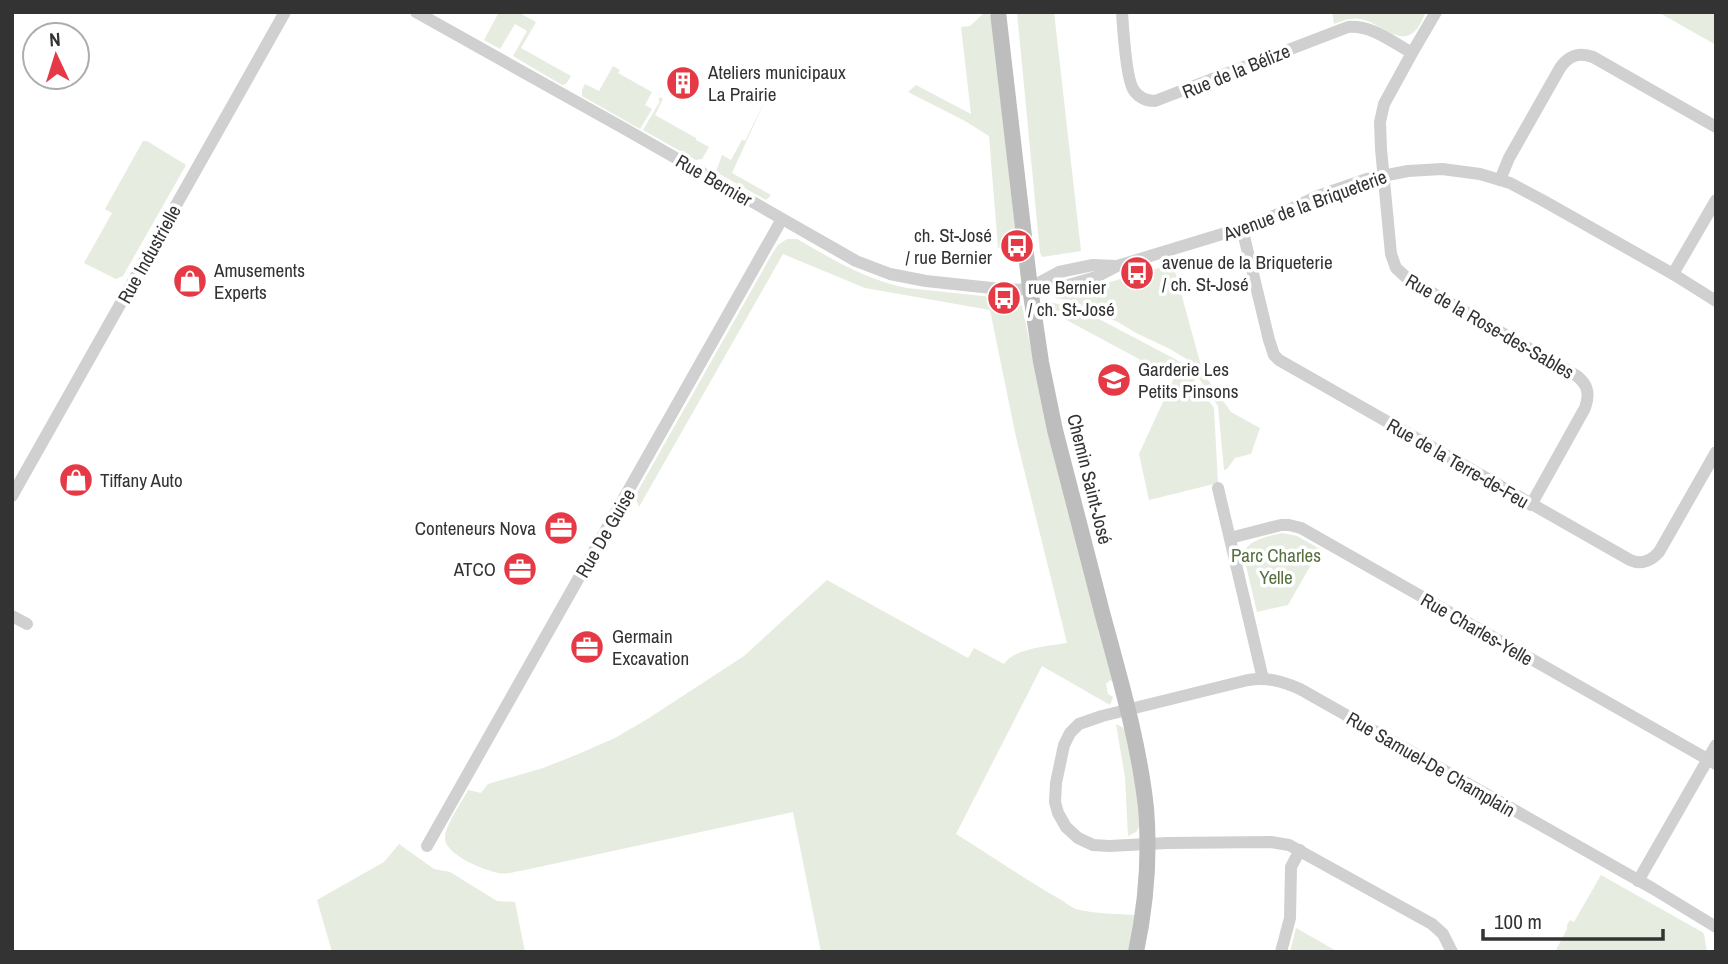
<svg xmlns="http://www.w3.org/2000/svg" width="1728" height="964" font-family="'Archivo Narrow',sans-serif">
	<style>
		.green { fill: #e6ecdf }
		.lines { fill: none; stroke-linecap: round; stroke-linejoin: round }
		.street { stroke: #d0d0d0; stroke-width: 12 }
		.secondary { stroke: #bdbdbd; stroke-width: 16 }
		.labels { text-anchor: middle; stroke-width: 7; stroke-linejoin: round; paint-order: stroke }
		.street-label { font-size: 19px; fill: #333; stroke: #fff }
		.poi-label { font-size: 19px; fill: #333; stroke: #fff; text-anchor: start }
		.park-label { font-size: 19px; fill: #56703f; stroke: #fff }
	</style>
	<rect width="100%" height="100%" fill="#fff"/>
	<g class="green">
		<polygon points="499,12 518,12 536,22 521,48 571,76 566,84 562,85 513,56 527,31 515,24 500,49 484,40"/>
		<polygon points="1017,12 1054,12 1081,251 1042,257 1040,253"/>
		<path d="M1332,12H1426C1423,18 1420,26 1415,31C1399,47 1378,21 1360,19C1351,17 1342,21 1334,24Z"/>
		<polygon points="1658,12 1716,12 1716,45"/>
		<polygon points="983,14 988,14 991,16 1017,245 1013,249 998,248 989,136 965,121 908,92 916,85 971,114 961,27 970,26"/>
		<polygon points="613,66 620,70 618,73 652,92 645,105 652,109 640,129 582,96 582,90 585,84 599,91"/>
		<polygon points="768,94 732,173 771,195 766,200 716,172 722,155 731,160 742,140 745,141"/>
		<polygon points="660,97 663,99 655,115 696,138 696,140 709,147 702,159 696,160 643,130 660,101 658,100"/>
		<polygon points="143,141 147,141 186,165 123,276 116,279 84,263 112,213 105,209"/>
		<path d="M787,239H797C832,259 866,280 907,288L1011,299L1022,306L1038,383L1113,682L1110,680L1106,684L1108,694L1113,697L1110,705L1042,666L956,834C990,855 1023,878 1058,898C1064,901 1070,907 1076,909C1096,914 1117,914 1137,915L1130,952H821L793,812L525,870C517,871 506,875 498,873C484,870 446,855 445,839C444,827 462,802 468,790L481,793L488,784L543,768L576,755L615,738L649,718L744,656L827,580L968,658L974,648L1004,664C1014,648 1050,646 1067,643L1016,437L990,310L865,288L783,254L639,507L635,496L772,254L778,245Z"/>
		<polygon points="1173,264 1203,373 1231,412 1260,428 1251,454 1235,458 1227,469 1224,470 1218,406 1198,377 1195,367 1190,361 1170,349 1136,333 1118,322 1091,311 1075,301 1054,298"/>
		<polygon points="1049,302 1067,306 1099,319 1188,366 1192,371 1195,382 1214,408 1218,483 1149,500 1139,454 1174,378 1048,310 1045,311"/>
		<path d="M1282,533L1297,536L1320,549L1288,605L1257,612L1243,553C1251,538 1267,537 1282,533Z"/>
		<polygon points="1116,724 1122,727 1127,732 1136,776 1139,827 1136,832 1128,836 1125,777"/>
		<polygon points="399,844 434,869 450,872 497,901 515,902 525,952 332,952 317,900 384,862"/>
		<polygon points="1601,875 1702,932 1704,934 1707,952 1555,952 1567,929 1567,925 1570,920 1574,922"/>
		<polygon points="1296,928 1298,929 1338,952 1290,952"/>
	</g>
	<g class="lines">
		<g class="street">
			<polyline points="416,12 625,129 856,261 890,274 926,281 1010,290 1062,287 1096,277 1117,266 1242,228 1289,210 1318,196 1367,179 1408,171 1442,169 1480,174 1510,183 1542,200 1673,274 1716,301"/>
			<path d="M1122,12C1123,28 1126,77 1133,89C1138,97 1146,101 1155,101L1348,27C1372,25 1392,42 1412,53L1436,12"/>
			<path d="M1412,53L1384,104L1380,122L1381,149L1391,254L1396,268L1408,279L1577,376C1588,385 1590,394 1585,408L1531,505"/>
			<path d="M1500,180L1509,158L1560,68C1569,55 1579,52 1593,57L1716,127"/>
			<path d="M1242,228L1269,340L1274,355L1279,360L1630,560C1641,565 1651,561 1659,552L1716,452"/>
			<polyline points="1673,274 1716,200"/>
			<polyline points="1033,286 1059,272 1093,265 1116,266"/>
			<polyline points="1218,488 1263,679"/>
			<polyline points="12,496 285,12"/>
			<polyline points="1230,538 1281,525 1289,525 1301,528 1716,764"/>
			<polyline points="12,616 27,624"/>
			<polyline points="427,846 782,219"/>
			<polyline points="1638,881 1716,745"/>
			<polyline points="1281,952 1290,918 1291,867 1300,850"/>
			<path d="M1452,952L1443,934L1432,924L1289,845L1271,842L1167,843L1109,846L1093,845L1078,838L1066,827L1058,813L1055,802L1056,783L1064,745L1070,733L1079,724L1102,716L1248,680C1267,677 1282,681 1300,689L1652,888L1716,927"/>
		</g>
		<path class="secondary" d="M998,12L1030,288L1041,362L1055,430C1071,492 1087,554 1103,616C1120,679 1139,743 1146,808C1150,856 1146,905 1136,952"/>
	</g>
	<defs>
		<g id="building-disc" transform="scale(1.75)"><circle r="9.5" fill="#e63946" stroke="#fff"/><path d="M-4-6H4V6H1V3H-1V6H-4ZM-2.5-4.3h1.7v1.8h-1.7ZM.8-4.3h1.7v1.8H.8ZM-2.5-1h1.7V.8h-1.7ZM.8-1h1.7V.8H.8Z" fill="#fff"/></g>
		<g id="bus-disc" transform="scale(1.75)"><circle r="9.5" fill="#e63946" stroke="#fff"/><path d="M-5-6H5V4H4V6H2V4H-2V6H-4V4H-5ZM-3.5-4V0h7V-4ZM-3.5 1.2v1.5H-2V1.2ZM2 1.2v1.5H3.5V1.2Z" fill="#fff"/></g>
		<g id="shop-disc" transform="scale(1.75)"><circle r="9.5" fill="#e63946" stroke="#fff"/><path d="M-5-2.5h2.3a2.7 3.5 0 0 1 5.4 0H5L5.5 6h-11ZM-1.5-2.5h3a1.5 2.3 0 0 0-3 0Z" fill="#fff"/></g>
		<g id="school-disc" transform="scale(1.75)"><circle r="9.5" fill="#e63946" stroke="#fff"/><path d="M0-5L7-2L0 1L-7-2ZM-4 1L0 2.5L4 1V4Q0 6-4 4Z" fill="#fff"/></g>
		<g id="office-disc" transform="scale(1.75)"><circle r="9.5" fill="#e63946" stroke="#fff"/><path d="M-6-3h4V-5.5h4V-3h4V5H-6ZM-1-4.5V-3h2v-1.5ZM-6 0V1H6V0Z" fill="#fff"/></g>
	</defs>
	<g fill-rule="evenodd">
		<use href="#building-disc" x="683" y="83"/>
		<use href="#bus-disc" x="1017" y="246"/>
		<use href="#bus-disc" x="1137" y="273"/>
		<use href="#shop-disc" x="190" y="281"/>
		<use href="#bus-disc" x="1004" y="298"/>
		<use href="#school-disc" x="1114" y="380"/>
		<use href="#shop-disc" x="76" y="480"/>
		<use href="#office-disc" x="561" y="528"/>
		<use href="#office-disc" x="520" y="569"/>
		<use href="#office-disc" x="587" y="647"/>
	</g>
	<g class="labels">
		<g class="street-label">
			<text transform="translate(1236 71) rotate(-22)" y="7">Rue de la Bélize</text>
			<text transform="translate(714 180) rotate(30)" y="7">Rue Bernier</text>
			<text transform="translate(1305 205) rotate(-20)" y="7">Avenue de la Briqueterie</text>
			<text transform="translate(149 254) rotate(-61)" y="7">Rue Industrielle</text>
			<text transform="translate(1490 326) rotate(30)" y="7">Rue de la Rose-des-Sables</text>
			<text transform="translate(1458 463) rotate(30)" y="7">Rue de la Terre-de-Feu</text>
			<text transform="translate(1090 479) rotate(76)" y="7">Chemin Saint-José</text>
			<text transform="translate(605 533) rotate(-60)" y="7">Rue De Guise</text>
			<text transform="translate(1477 629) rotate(30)" y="7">Rue Charles-Yelle</text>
			<text transform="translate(1431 764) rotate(30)" y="7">Rue Samuel-De Champlain</text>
		</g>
		<g class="poi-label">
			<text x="708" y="79">Ateliers municipaux<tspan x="708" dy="22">La Prairie</tspan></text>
			<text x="992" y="242" text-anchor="end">ch. St-José<tspan x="992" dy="22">/ rue Bernier</tspan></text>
			<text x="1162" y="269">avenue de la Briqueterie<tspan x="1162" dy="22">/ ch. St-José</tspan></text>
			<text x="214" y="277">Amusements<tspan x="214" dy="22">Experts</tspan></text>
			<text x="1028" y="294">rue Bernier<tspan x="1028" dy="22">/ ch. St-José</tspan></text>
			<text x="1138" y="376">Garderie Les<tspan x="1138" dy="22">Petits Pinsons</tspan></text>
			<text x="100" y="487">Tiffany Auto</text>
			<text x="536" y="535" text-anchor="end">Conteneurs Nova</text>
			<text x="496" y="576" text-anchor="end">ATCO</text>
			<text x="612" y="643">Germain<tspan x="612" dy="22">Excavation</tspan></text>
		</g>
		<g class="park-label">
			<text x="1276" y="562">Parc Charles<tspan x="1276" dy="22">Yelle</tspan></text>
		</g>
	</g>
	<rect width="1728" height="964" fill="none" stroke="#333333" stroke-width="28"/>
	<g transform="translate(56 56) rotate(356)"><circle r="33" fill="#ffffff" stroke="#adadad" stroke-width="2"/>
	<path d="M0-5L12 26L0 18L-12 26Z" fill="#e63946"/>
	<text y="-10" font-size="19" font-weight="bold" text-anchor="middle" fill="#333333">N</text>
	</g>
	<path d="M1483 929v10h180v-10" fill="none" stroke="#333333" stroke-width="3.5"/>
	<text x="1494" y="929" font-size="21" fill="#333333" stroke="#ffffff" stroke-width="5" paint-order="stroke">100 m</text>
</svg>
